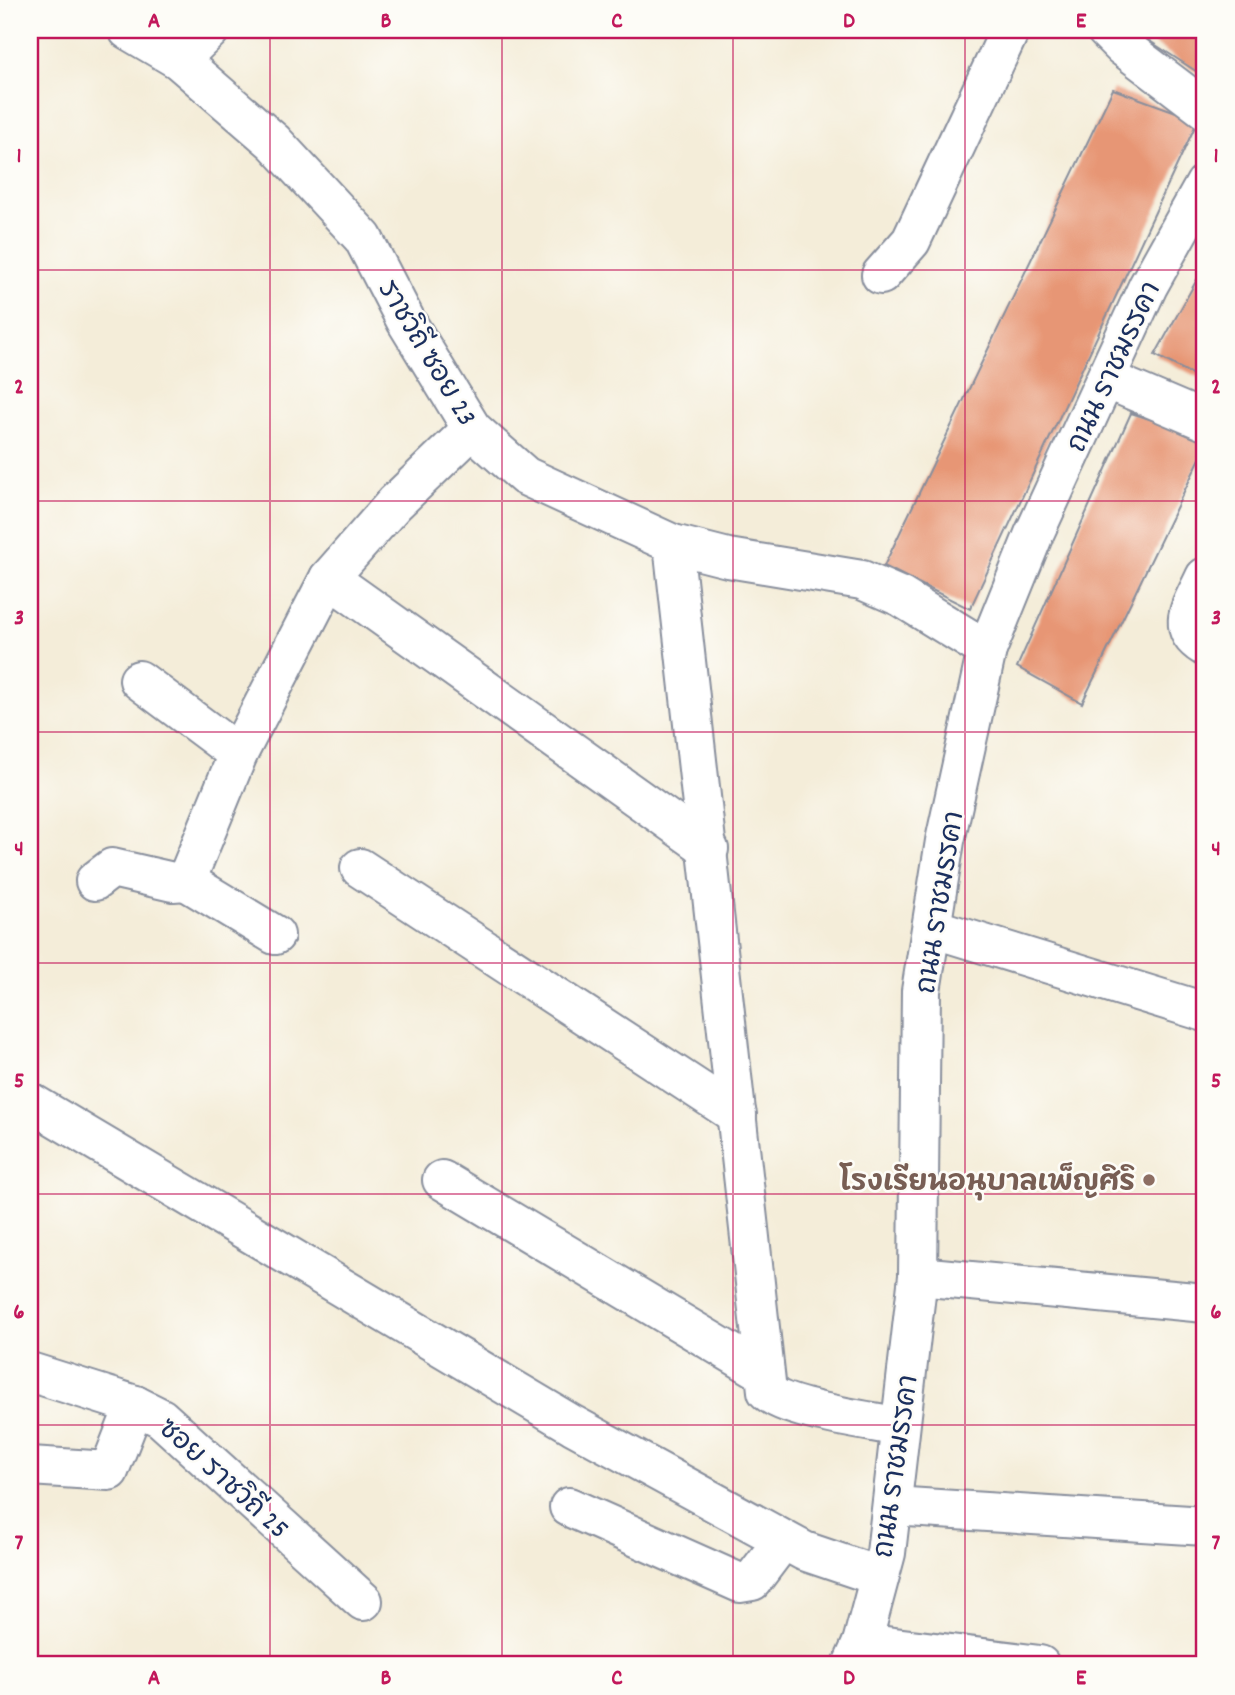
<svg xmlns="http://www.w3.org/2000/svg" width="1235" height="1695" font-family="Dekko,'Playpen Sans Thai',sans-serif">
	<style>
		.building { fill: #e79675 }
		.lines { fill: none; stroke-linecap: round; stroke-linejoin: round }
		.minor-casing { stroke: #888e9c; stroke-width: 42 }
		.minor { stroke: #fff; stroke-width: 38 }
		.grid { fill: none; stroke: #c2185b; stroke-width: 2; stroke-opacity: 0.55 }
		.education-dot { fill: #8d6e63; stroke: #fdfcf7; stroke-width: 2.5 }
		.labels { text-anchor: middle; stroke-width: 5; stroke-linejoin: round; paint-order: stroke }
		.street-label { font-size: 28px; fill: #1b2f5e; stroke: #fdfcf7 }
		.education-label { font-size: 28px; font-weight: bold; fill: #785e54; stroke: #fdfcf7; text-anchor: end }
		.neatline { fill: none; stroke: #c2185b; stroke-width: 2.5 }
		.grid-label { font-size: 23px; text-anchor: middle; font-weight: bold; fill: #c2185b }
	</style>
	<rect width="100%" height="100%" fill="#fdfcf7"/>
	<filter id="ink" filterUnits="userSpaceOnUse"><feTurbulence type="fractalNoise" baseFrequency=".0143" numOctaves="2"/><feDisplacementMap in="SourceGraphic" scale="14" xChannelSelector="R" yChannelSelector="G"/><feConvolveMatrix kernelMatrix="1 2 1 2 8 2 1 2 1" color-interpolation-filters="sRGB"/></filter>
	<filter id="wash" filterUnits="userSpaceOnUse"><feTurbulence type="fractalNoise" baseFrequency=".00686" numOctaves="4" result="noise"/><feDisplacementMap in="SourceGraphic" scale="28" xChannelSelector="R" yChannelSelector="G"/><feGaussianBlur stdDeviation="1.57" result="paint"/><feColorMatrix in="noise" values="0 0 0 0 0 0 0 0 0 0 0 0 0 0 0 0 0 1.4 0 .05"/><feComposite in="paint" operator="in"/></filter>
	<g filter="url(#wash)">
		<rect width="100%" height="100%" fill="#f4edd9"/>
		<g id="blocks">
			<g class="building">
				<polygon points="1145,30 1205,30 1205,77 1142,36"/>
				<polygon points="1113,89 1198,120 970,609 884,566"/>
				<polygon points="1205,265 1205,381 1155,355"/>
				<polygon points="1131,413 1205,437 1205,448 1082,703 1017,667"/>
			</g>
		</g>
	</g>
	<g filter="url(#ink)">
		<use href="#blocks" fill-opacity="0" stroke="#888e9c" stroke-width="2"/>
		<g class="lines">
			<g class="minor-casing">
				<g id="minor">
					<polyline points="128,30 179,60 274,142 363,238 406,321 472,429 525,476 673,544 728,558 862,580 901,597 987,650"/>
					<polyline points="1106,30 1122,46 1205,109"/>
					<polyline points="179,60 210,30"/>
					<polyline points="881,275 911,241 1010,30"/>
					<polyline points="1106,379 1205,421"/>
					<path d="M673,544L767,1391C784,1410 872,1421 900,1427"/>
					<path d="M1205,577C1193,604 1173,628 1205,647"/>
					<polyline points="329,578 709,849"/>
					<polyline points="139,680 238,754"/>
					<polyline points="360,868 737,1115"/>
					<polyline points="95,881 112,868 173,882 186,881 238,754 329,578 395,503 472,429"/>
					<polyline points="186,881 275,935"/>
					<polyline points="932,928 1205,1012"/>
					<polyline points="30,1102 573,1425 804,1551 878,1576"/>
					<polyline points="442,1180 763,1372"/>
					<polyline points="918,1276 1205,1303"/>
					<polyline points="30,1372 135,1405 161,1418 363,1601"/>
					<polyline points="30,1466 109,1471 135,1405"/>
					<polyline points="892,1506 1205,1526"/>
					<polyline points="569,1507 740,1583 752,1581 783,1540"/>
					<polyline points="862,1643 1040,1665"/>
					<polyline points="852,1665 862,1643 886,1553 918,1276 921,991 945,841 987,650 1034,534 1148,286 1205,184"/>
				</g>
			</g>
			<use href="#minor" class="minor"/>
		</g>
	</g>
	<path class="grid" d="M270,30V1665M502,30V1665M733,30V1665M965,30V1665M30,270H1205M30,501H1205M30,732H1205M30,963H1205M30,1194H1205M30,1425H1205"/>
	<circle class="education-dot" cx="1149" cy="1180" r="7"/>
	<g class="labels">
		<g class="street-label">
			<text transform="translate(429 352) rotate(59)" y="10">ราชวิถี ซอย 23</text>
			<text transform="translate(1112 366) rotate(-65)" y="10">ถนน ราชมรรคา</text>
			<text transform="translate(938 902) rotate(-81)" y="10">ถนน ราชมรรคา</text>
			<text transform="translate(894 1466) rotate(-82)" y="10">ถนน ราชมรรคา</text>
			<text transform="translate(225 1477) rotate(42)" y="10">ซอย ราชวิถี 25</text>
		</g>
		<g class="education-label">
			<text x="1135" y="1190">โรงเรียนอนุบาลเพ็ญศิริ</text>
		</g>
	</g>
	<rect width="1235" height="1695" fill="none" stroke="#fdfcf7" stroke-width="77"/>
	<rect x="38" y="38" width="1158" height="1618" class="neatline"/>
	<g class="grid-label">
		<text x="154" y="27">A</text>
		<text x="386" y="27">B</text>
		<text x="617" y="27">C</text>
		<text x="849" y="27">D</text>
		<text x="1081" y="27">E</text>
		<text x="19" y="162">1</text>
		<text x="1216" y="162">1</text>
		<text x="19" y="393">2</text>
		<text x="1216" y="393">2</text>
		<text x="19" y="624">3</text>
		<text x="1216" y="624">3</text>
		<text x="19" y="855">4</text>
		<text x="1216" y="855">4</text>
		<text x="19" y="1087">5</text>
		<text x="1216" y="1087">5</text>
		<text x="19" y="1318">6</text>
		<text x="1216" y="1318">6</text>
		<text x="19" y="1549">7</text>
		<text x="1216" y="1549">7</text>
		<text x="154" y="1684">A</text>
		<text x="386" y="1684">B</text>
		<text x="617" y="1684">C</text>
		<text x="849" y="1684">D</text>
		<text x="1081" y="1684">E</text>
	</g>
</svg>
